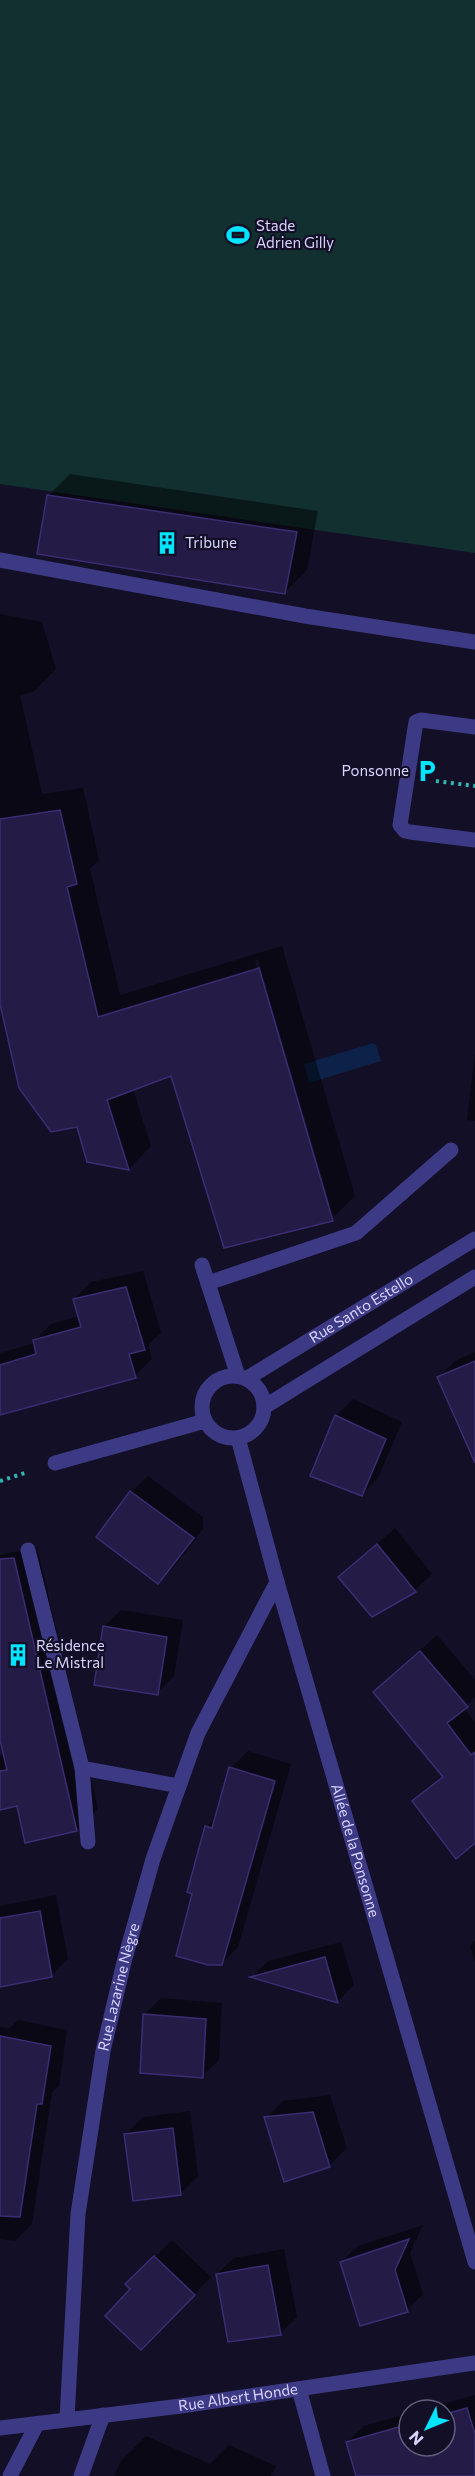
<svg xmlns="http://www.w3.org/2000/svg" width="475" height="2476" font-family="Commissioner,sans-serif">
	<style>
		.green { fill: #12302f }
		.water { fill: #0c2248 }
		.shadow { fill: #0007; fill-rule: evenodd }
		.building { fill: #241b47; stroke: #3b2d73; stroke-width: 1.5 }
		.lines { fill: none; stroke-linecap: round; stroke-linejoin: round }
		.path { stroke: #2fb8b0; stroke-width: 4; stroke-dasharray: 3 4.5; stroke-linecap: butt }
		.service { stroke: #3d3a85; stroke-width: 15 }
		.pedestrian { stroke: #3d3a85; stroke-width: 15 }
		.minor { stroke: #3d3a85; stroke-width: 15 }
		.tertiary { stroke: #3d3a85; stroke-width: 15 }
		.labels { text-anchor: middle; stroke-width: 4.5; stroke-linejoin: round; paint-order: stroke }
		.poi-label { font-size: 15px; fill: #d9d4ff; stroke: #130f26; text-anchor: start }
		.street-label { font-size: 15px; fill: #d9d4ff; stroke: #130f26 }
	</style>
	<rect width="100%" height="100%" fill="#130f26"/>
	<polygon class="green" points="0,0 475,0 475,553 0,484"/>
	<polygon class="water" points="373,1043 376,1045 381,1061 309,1083 304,1064"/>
	<g class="shadow">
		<polygon points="70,474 318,511 307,570 285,592 48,496"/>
		<path d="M0,614L42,622L56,669L33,692L20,695L42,794L83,788L99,860L90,869L120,995L282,946L355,1196L332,1219L172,1074L133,1089L151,1146L129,1169L78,1125L0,997ZM258,960L330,1205H327L255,961Z"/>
		<polygon points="475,1053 475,1121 467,1120"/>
		<polygon points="143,1271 161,1332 148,1345 152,1359 135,1376 0,1413 0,1353 35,1343 34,1341 51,1324 79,1316 74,1299 91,1282"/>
		<polygon points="475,1352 475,1460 439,1377 455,1361"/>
		<polygon points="353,1399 402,1422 378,1478 361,1495 336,1416"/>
		<polygon points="148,1476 203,1517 203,1529 175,1566 158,1582 131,1492"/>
		<polygon points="395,1528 432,1574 415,1590 372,1615 340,1577"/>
		<polygon points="37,1547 98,1809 76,1830 18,1804 0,1808 0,1756 5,1754 0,1733 0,1555"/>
		<polygon points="121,1610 183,1620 174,1676 157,1693 105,1626"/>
		<polygon points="437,1635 475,1680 475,1697 464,1708 475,1723 475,1841 414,1802 444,1775 375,1692"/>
		<polygon points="248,1751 291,1764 238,1947 221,1964 194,1893 207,1827 216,1817 231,1768"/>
		<polygon points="56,1895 68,1959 51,1976 0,1986 0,1906"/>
		<polygon points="475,1940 475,1963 470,1946"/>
		<polygon points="341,1942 354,1985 338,2001 252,1977 268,1961"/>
		<polygon points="161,1998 222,2003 219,2060 202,2076 145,2014"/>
		<polygon points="18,2020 67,2030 59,2086 52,2092 32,2224 15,2241 0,2239 0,2027 10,2028"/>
		<polygon points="330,2095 347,2148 329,2166 266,2118 283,2101"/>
		<polygon points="190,2111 198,2176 181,2193 126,2134 143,2117"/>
		<polygon points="423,2225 410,2253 423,2294 407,2310 341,2262 358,2246"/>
		<polygon points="172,2240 211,2277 141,2348 132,2289 128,2284"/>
		<polygon points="284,2249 297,2317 280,2333 217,2274 234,2258"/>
		<polygon points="475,2395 475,2476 357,2476 347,2442 364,2426 409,2413 409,2446 445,2446 445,2410 420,2410"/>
		<polygon points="146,2436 210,2464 229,2445 276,2466 271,2476 114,2476 121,2461"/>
	</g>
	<g class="building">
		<polygon points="47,495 297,532 285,594 37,554"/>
		<polygon points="60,810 77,884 67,887 98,1017 259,968 333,1221 224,1248 171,1076 107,1100 129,1170 87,1162 77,1127 51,1132 19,1088 0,1004 0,819"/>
		<polygon points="126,1287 145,1350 129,1354 136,1378 0,1415 0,1365 36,1354 33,1340 81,1327 73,1299"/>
		<polygon points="475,1361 475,1463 437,1377"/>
		<polygon points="335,1415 386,1439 362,1496 310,1476"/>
		<polygon points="130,1491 194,1538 158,1584 96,1537"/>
		<polygon points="377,1544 416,1592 372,1617 338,1577"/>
		<polygon points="14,1558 77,1831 25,1843 17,1806 0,1810 0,1771 7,1770 0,1740 0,1559"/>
		<polygon points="103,1626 167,1637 158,1695 94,1685"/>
		<polygon points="420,1651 468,1707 447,1723 471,1755 475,1752 475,1843 456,1859 412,1801 443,1777 373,1692"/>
		<polygon points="229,1767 275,1781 222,1965 208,1965 176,1956 192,1894 187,1892 205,1826 212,1828"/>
		<polygon points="40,1911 52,1977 0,1987 0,1918"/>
		<polygon points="325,1957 338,2003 250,1977"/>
		<polygon points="143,2014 206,2019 203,2078 140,2073"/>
		<polygon points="0,2036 51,2046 42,2104 37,2104 20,2217 0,2216"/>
		<polygon points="313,2112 330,2167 284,2182 264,2117"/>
		<polygon points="173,2128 181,2195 133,2201 124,2134"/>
		<polygon points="409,2239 395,2270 408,2312 360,2326 340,2262"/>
		<polygon points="154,2256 195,2295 141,2350 105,2316 130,2289 125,2284"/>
		<polygon points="268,2265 281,2335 228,2342 216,2274"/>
		<polygon points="467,2408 475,2434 475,2476 356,2476 346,2442 409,2424 409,2446 445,2446 445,2414"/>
	</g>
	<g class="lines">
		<g class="path">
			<polyline points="436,781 475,786"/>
			<polyline points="0,1481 28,1472"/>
		</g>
		<g class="service">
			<polyline points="475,727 421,720 416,722 400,825 405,831 410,832 475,840"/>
			<polyline points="202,1265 238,1376"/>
			<polyline points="208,1283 356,1233 451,1150"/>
			<polyline points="28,1550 82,1768 88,1842"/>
			<polyline points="82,1768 179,1786"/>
			<polyline points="81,2476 103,2415"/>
		</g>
		<polyline class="pedestrian" points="0,560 305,616 475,642"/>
		<g class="minor">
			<circle cx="233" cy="1407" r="31"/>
			<path id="s1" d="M246,1379L475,1239"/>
			<polyline points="264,1407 475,1277"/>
			<path id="s2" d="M238,1438L277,1582L475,2262"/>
			<polyline points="55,1463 205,1421"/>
			<polyline points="299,2389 323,2476"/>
			<path id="s3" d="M67,2419L78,2214L103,2051L124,1962L153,1859L198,1733L277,1582"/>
			<polyline points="10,2476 37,2424"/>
		</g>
		<path class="tertiary" id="s4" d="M0,2428L181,2406L475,2363"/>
	</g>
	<defs>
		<g id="stadium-bare" transform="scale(1.8)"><path d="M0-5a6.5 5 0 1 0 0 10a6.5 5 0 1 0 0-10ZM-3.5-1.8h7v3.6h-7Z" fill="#00e5ff" stroke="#130f26" stroke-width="2.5" paint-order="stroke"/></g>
		<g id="building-bare" transform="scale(1.8)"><path d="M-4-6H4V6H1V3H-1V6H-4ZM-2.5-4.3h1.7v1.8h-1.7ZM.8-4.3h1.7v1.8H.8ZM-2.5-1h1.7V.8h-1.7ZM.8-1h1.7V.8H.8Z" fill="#00e5ff" stroke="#130f26" stroke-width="2.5" paint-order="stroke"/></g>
		<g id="parking-bare" transform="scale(1.8)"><path d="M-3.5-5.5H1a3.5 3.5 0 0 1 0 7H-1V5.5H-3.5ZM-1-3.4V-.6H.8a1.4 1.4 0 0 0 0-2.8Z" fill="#00e5ff" stroke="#130f26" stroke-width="2.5" paint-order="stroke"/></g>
	</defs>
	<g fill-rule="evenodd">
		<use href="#stadium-bare" x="238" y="235"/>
		<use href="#building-bare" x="167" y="543"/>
		<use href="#parking-bare" x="427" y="771"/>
		<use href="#building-bare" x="18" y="1655"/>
	</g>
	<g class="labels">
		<g class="poi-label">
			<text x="256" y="231">Stade<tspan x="256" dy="17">Adrien Gilly</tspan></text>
			<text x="185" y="548">Tribune</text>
			<text x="409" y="776" text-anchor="end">Ponsonne</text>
			<text x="36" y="1651">Résidence<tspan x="36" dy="17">Le Mistral</tspan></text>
		</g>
		<g class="street-label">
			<text dy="5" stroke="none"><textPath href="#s1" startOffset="135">Rue Santo Estello</textPath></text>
			<text dy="5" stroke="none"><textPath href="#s2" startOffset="429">Allée de la Ponsonne</textPath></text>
			<text dy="5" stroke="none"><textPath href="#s3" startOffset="436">Rue Lazarine Nègre</textPath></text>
			<text dy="5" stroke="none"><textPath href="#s4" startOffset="240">Rue Albert Honde</textPath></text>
		</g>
	</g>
	<g transform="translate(427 2428) rotate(227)"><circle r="28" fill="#130f26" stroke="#625e7d" stroke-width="1.5"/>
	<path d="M0-4.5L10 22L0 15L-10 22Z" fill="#00e5ff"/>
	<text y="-9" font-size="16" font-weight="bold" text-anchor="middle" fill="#d9d4ff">N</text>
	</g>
</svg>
